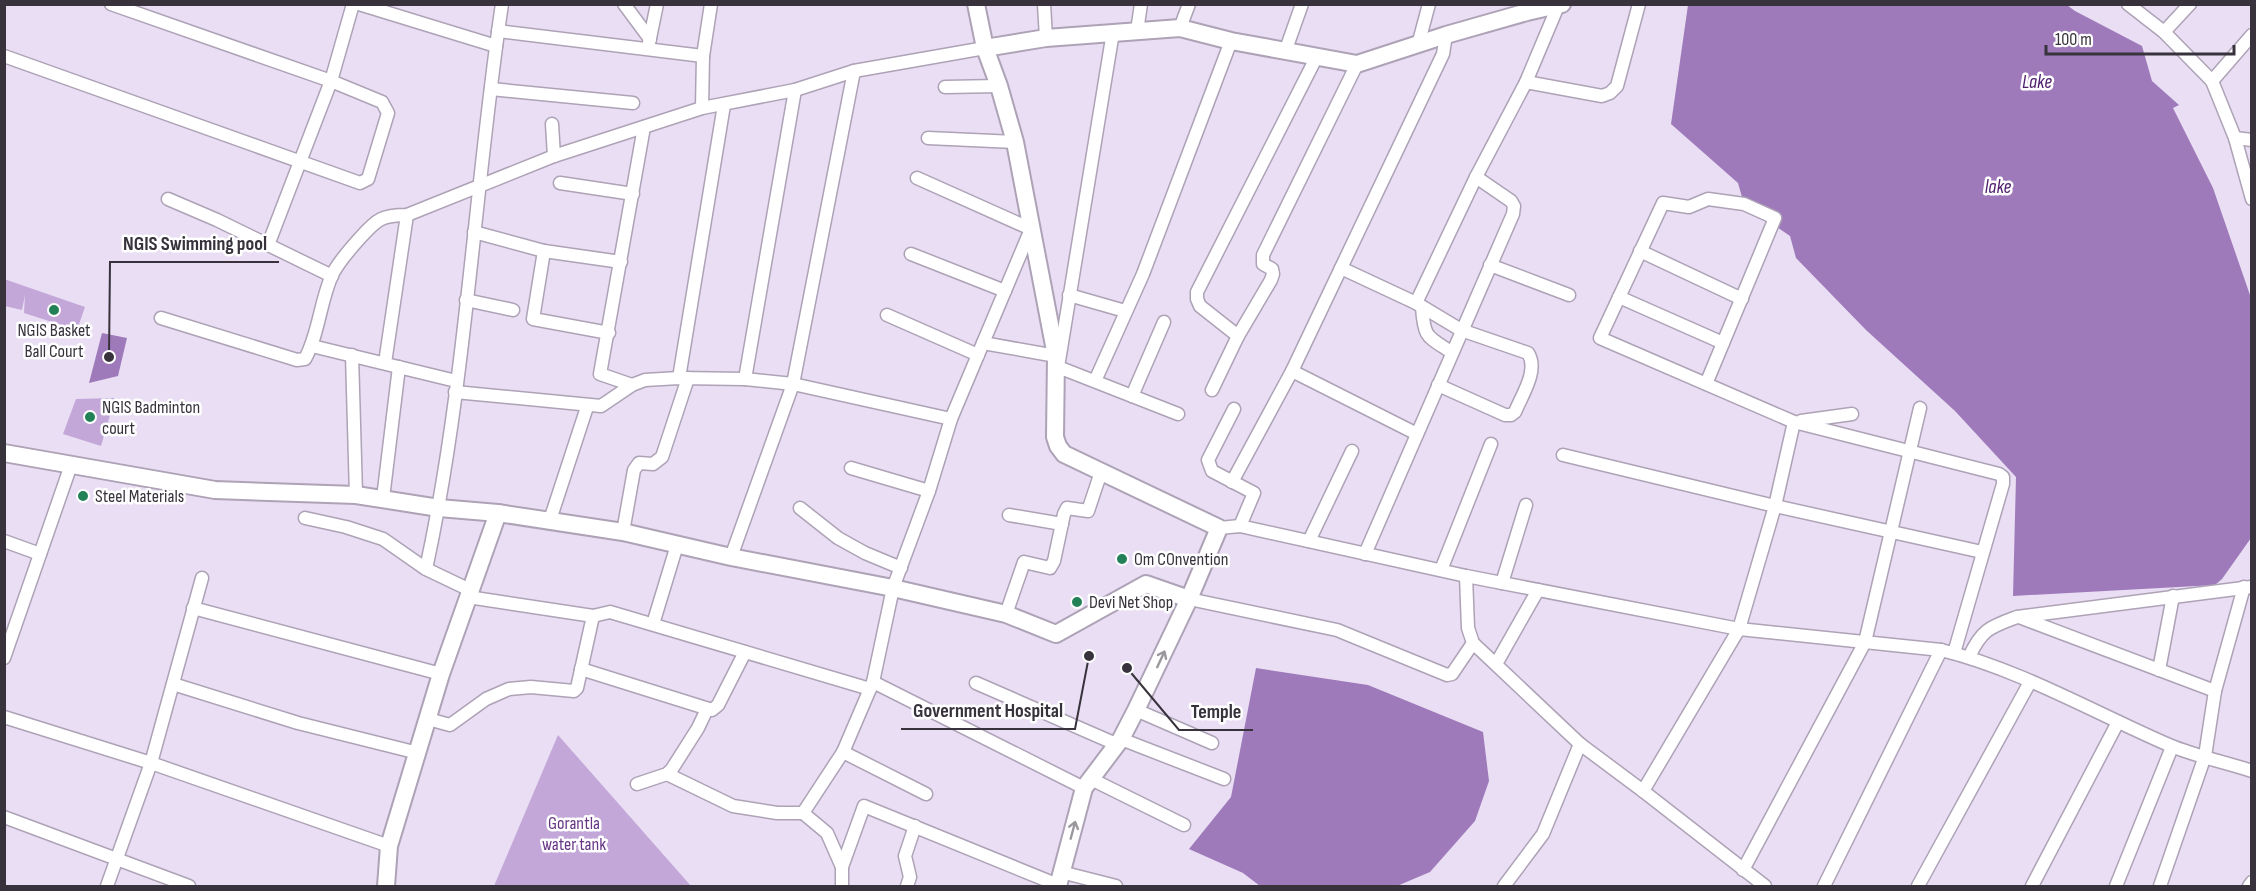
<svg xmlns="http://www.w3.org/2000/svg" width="2256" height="891" font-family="'Sofia Sans Condensed',sans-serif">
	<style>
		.green { fill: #c2a7d8 }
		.water { fill: #9f7abb }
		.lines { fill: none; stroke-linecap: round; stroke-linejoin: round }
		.street-casing { stroke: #ada2b6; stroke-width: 15 }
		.secondary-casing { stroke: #ada2b6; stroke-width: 20 }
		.street { stroke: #fff; stroke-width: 12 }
		.secondary { stroke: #fff; stroke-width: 16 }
		.oneway { stroke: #9b989d }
		.poi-dot { fill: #238158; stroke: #fff; stroke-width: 2 }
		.labels { text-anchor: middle; stroke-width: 5; stroke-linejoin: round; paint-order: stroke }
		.poi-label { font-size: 18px; fill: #37323b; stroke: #fff; text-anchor: start }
		.park-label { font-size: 18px; fill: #673786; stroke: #fff }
		.water-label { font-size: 20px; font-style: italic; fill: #51216f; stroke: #fff }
		.leader { fill: none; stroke: #37323b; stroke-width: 2 }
		.callout-dot { fill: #37323b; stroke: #fff; stroke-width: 2 }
		.callout-label { font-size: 20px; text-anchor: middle; font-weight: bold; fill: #37323b; stroke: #fff; stroke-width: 5; stroke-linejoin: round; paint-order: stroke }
	</style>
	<rect width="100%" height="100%" fill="#e9def3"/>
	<g class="green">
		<polygon points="4,279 85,307 77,330 24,313 25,295 22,310 5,306"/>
		<polygon points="115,398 101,446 63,434 76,399"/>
		<polygon points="558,735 691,886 494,886"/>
	</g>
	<g class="water">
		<polygon points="1688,5 2067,5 2075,11 2142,46 2152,81 2179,105 2173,108 2213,188 2251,298 2251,538 2222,579 2215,585 2013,596 2016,477 1955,411 1866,330 1796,258 1790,236 1744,204 1738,183 1671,124"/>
		<polygon points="102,333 127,338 118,376 89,383"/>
		<polygon points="1256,668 1368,685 1483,732 1489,781 1475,821 1430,872 1397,886 1260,886 1243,873 1189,849 1231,797"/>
	</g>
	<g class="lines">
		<g class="street-casing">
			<g id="street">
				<polyline points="359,4 496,46"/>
				<polyline points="624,4 650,39"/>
				<polyline points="1044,4 1046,38"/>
				<polyline points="2128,4 2164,32 2212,81 2235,138 2252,199"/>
				<polyline points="1180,28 1189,4"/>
				<polyline points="498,31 703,56"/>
				<polyline points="1137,31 1141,4"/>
				<polyline points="1113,32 1058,367 1178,414"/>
				<polyline points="2164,32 2190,4"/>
				<polyline points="1446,35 1443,54 1341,268 1416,303 1476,177 1526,82 1558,6"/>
				<polyline points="1418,45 1429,4"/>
				<polyline points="648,48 657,4"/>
				<polyline points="1285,52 1302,4"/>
				<polyline points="4,56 360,183 368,179 388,113 382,102 331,81 111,4"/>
				<polyline points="2212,81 2252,35"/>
				<polyline points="1526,82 1602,96 1610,93 1617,86 1639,4"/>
				<polyline points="945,87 999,86"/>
				<polyline points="491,89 633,103"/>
				<polyline points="702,108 703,56 711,4"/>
				<polyline points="552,124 554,156"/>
				<polyline points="928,138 1015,142"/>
				<polyline points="2235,138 2252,140"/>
				<polyline points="560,183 633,194"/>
				<polyline points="168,199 217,220 332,276"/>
				<polyline points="474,232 544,251 621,262"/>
				<polyline points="268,245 331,81 353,4"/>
				<polyline points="544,251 533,319 609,333"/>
				<polyline points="1640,251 1742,299"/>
				<polyline points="911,254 1005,291"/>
				<polyline points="1490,265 1569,295"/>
				<polyline points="1069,295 1125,311"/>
				<polyline points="1619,297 1723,343"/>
				<polyline points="466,300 513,310"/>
				<path d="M1416,303L1461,330L1528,353C1539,370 1522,395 1515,412L1511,415H1505L1438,385"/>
				<path d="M1422,307C1424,338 1427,336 1451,352"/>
				<polyline points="887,315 978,355"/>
				<path d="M161,318L297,360L305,359C319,333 320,302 332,275C339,261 350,249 360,238C377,219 382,215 407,215L554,156L702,108L795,90L854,71L985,48"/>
				<polyline points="1238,336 1200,306 1197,299 1197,292 1316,58"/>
				<polyline points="983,343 1056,356"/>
				<polyline points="312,346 456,381"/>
				<polyline points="352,355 356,495"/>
				<polyline points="385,363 407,215"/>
				<polyline points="1292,371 1417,434"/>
				<polyline points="679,378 724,105"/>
				<polyline points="745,379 795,90"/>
				<polyline points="1095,381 1143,274 1231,41"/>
				<polyline points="1706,384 1775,218 1744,204 1708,199 1689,207 1663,203 1600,338 1794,422 1999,474 2003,477 2003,484 1954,653"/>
				<polyline points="632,385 600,374 644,127"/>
				<polyline points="1212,390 1238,336 1271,280 1273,274 1272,269 1263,264 1263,255 1357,64"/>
				<polyline points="455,392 601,406 632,385 645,380 679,378 745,379 793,384 951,419"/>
				<polyline points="1132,396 1164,322"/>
				<polyline points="1234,409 1208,460 1212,471 1254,493 1240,526"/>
				<polyline points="1801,421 1852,414"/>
				<polyline points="1794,422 1775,506 1982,552"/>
				<polyline points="1563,455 1775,506 1739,629 1643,791"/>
				<polyline points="851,468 929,491"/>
				<polyline points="1232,482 1292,371 1341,268"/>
				<polyline points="383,498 399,367"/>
				<polyline points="800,508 838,538 865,553 901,568"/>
				<polyline points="1009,515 1062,524"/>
				<polyline points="305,518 346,527 383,539 426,569 470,590"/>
				<polyline points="550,520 587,407"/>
				<path d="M1219,528L1240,526L1466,576L1739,629L1941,650C2019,669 2095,713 2169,745C2195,756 2224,762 2252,771"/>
				<polyline points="623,532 634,470 639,463 653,464 662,457 688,378"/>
				<polyline points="4,541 40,554"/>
				<polyline points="1309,541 1352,451"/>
				<polyline points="1365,554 1513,214 1514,206 1511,201 1476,177"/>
				<polyline points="731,557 793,384 854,71"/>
				<path d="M426,569C466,384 474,192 502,4"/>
				<polyline points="1441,570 1491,444"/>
				<polyline points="1466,576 1468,628 1473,643 1580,744 1643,791 1765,886"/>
				<polyline points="1502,583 1526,505"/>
				<polyline points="468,597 593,616 610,612 870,689"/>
				<polyline points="1189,599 1337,630 1447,675 1452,674 1473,643"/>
				<polyline points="193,608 441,674"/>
				<polyline points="1006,614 1024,562 1050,568 1054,561 1064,514 1067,508 1088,511 1101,472"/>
				<polyline points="2019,617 2215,691"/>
				<polyline points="653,624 677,545"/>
				<path d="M1969,657C1982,629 1990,627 2017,617L2251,587"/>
				<polyline points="4,658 71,465"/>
				<polyline points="1496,664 1538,590"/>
				<polyline points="581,669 712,710 718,705 745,652"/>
				<polyline points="2159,670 2173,596"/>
				<polyline points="873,682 1084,788"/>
				<polyline points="976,683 1116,744"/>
				<polyline points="173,684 298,723 418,753"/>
				<polyline points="1136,710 1212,743"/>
				<polyline points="4,717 151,763 389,846"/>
				<polyline points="428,719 450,725 486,699 509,689 531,687 574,691 577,688 593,616"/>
				<polyline points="1121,739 1224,779"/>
				<polyline points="843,752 926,794"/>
				<polyline points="667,774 733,806 777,813 803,813"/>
				<polyline points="1091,779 1184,825"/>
				<polyline points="637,784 667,774 672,769 698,728 707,709"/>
				<polyline points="4,817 189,886"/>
				<polyline points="842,867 864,806 1058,885"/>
				<polyline points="1743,870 1865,642 1920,408"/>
				<polyline points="1061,872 1116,886"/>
				<polyline points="107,886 151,763 202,578"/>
				<polyline points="842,886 842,867 827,833 803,813 843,752 873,682 893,588 929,491 951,419 1031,229 917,178"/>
				<polyline points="907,886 910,877 905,856 915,826"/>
				<polyline points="1504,886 1543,834 1580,744"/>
				<polyline points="1824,886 1941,650"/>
				<polyline points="1918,886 2030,682"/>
				<polyline points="2032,886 2118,722"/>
				<polyline points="2116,886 2172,747"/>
				<polyline points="2160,886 2205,756 2215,691 2244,587"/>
				<polyline points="2249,886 2252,882"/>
			</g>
		</g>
		<g class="secondary-casing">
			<g id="secondary">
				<polyline points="976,4 985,48 999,86 1015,142 1056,356 1055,437 1058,446 1064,454 1219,528 1189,599 1136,710 1121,739 1084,788 1058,886"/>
				<polyline points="985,48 1046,38 1180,28 1231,41 1357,64 1446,35 1527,12 1562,4"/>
				<polyline points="4,453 215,490 356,495 439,508 498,513 623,532 731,557 893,588 1006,614 1056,634 1146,584 1189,599"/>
				<polyline points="386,886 389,846 441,674 498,513"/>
			</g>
		</g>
		<use href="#street" class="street"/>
		<use href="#secondary" class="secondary"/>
	</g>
	<defs><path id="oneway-shaft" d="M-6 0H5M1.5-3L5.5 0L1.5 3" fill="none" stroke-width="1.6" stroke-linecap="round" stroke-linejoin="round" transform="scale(1.5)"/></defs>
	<g class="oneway">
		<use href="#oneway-shaft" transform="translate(1161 659) rotate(-65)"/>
		<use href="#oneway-shaft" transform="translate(1073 830) rotate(-75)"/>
	</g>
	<g class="poi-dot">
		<circle cx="54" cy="310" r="6"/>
		<circle cx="90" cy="417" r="6"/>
		<circle cx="83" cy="496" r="6"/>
		<circle cx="1122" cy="559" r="6"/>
		<circle cx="1077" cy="602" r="6"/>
	</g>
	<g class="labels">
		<g class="poi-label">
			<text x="54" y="336" text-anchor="middle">NGIS Basket<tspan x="54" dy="21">Ball Court</tspan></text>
			<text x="102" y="413">NGIS Badminton<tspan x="102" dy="21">court</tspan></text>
			<text x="95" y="502">Steel Materials</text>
			<text x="1134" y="565">Om COnvention</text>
			<text x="1089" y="608">Devi Net Shop</text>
		</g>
		<g class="park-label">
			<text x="574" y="829">Gorantla<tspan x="574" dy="21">water tank</tspan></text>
		</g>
		<g class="water-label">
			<text x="2037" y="88">Lake</text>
			<text x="1998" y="193">lake</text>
		</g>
	</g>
	<path class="leader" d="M109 357L110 262H279M1089 656L1075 729H901M1127 668L1179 730H1253"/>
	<g class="callout-dot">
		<circle cx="109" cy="357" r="6"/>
		<circle cx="1089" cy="656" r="6"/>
		<circle cx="1127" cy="668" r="6"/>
	</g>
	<g class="callout-label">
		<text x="195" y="250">NGIS Swimming pool</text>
		<text x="988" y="717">Government Hospital</text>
		<text x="1216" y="718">Temple</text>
	</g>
	<rect width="2256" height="891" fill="none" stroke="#37323b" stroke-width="12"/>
	<path d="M2046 45v9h188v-9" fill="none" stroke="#37323b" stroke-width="3"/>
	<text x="2055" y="45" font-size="18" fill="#37323b" stroke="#ffffff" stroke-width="4.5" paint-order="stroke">100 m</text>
</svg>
